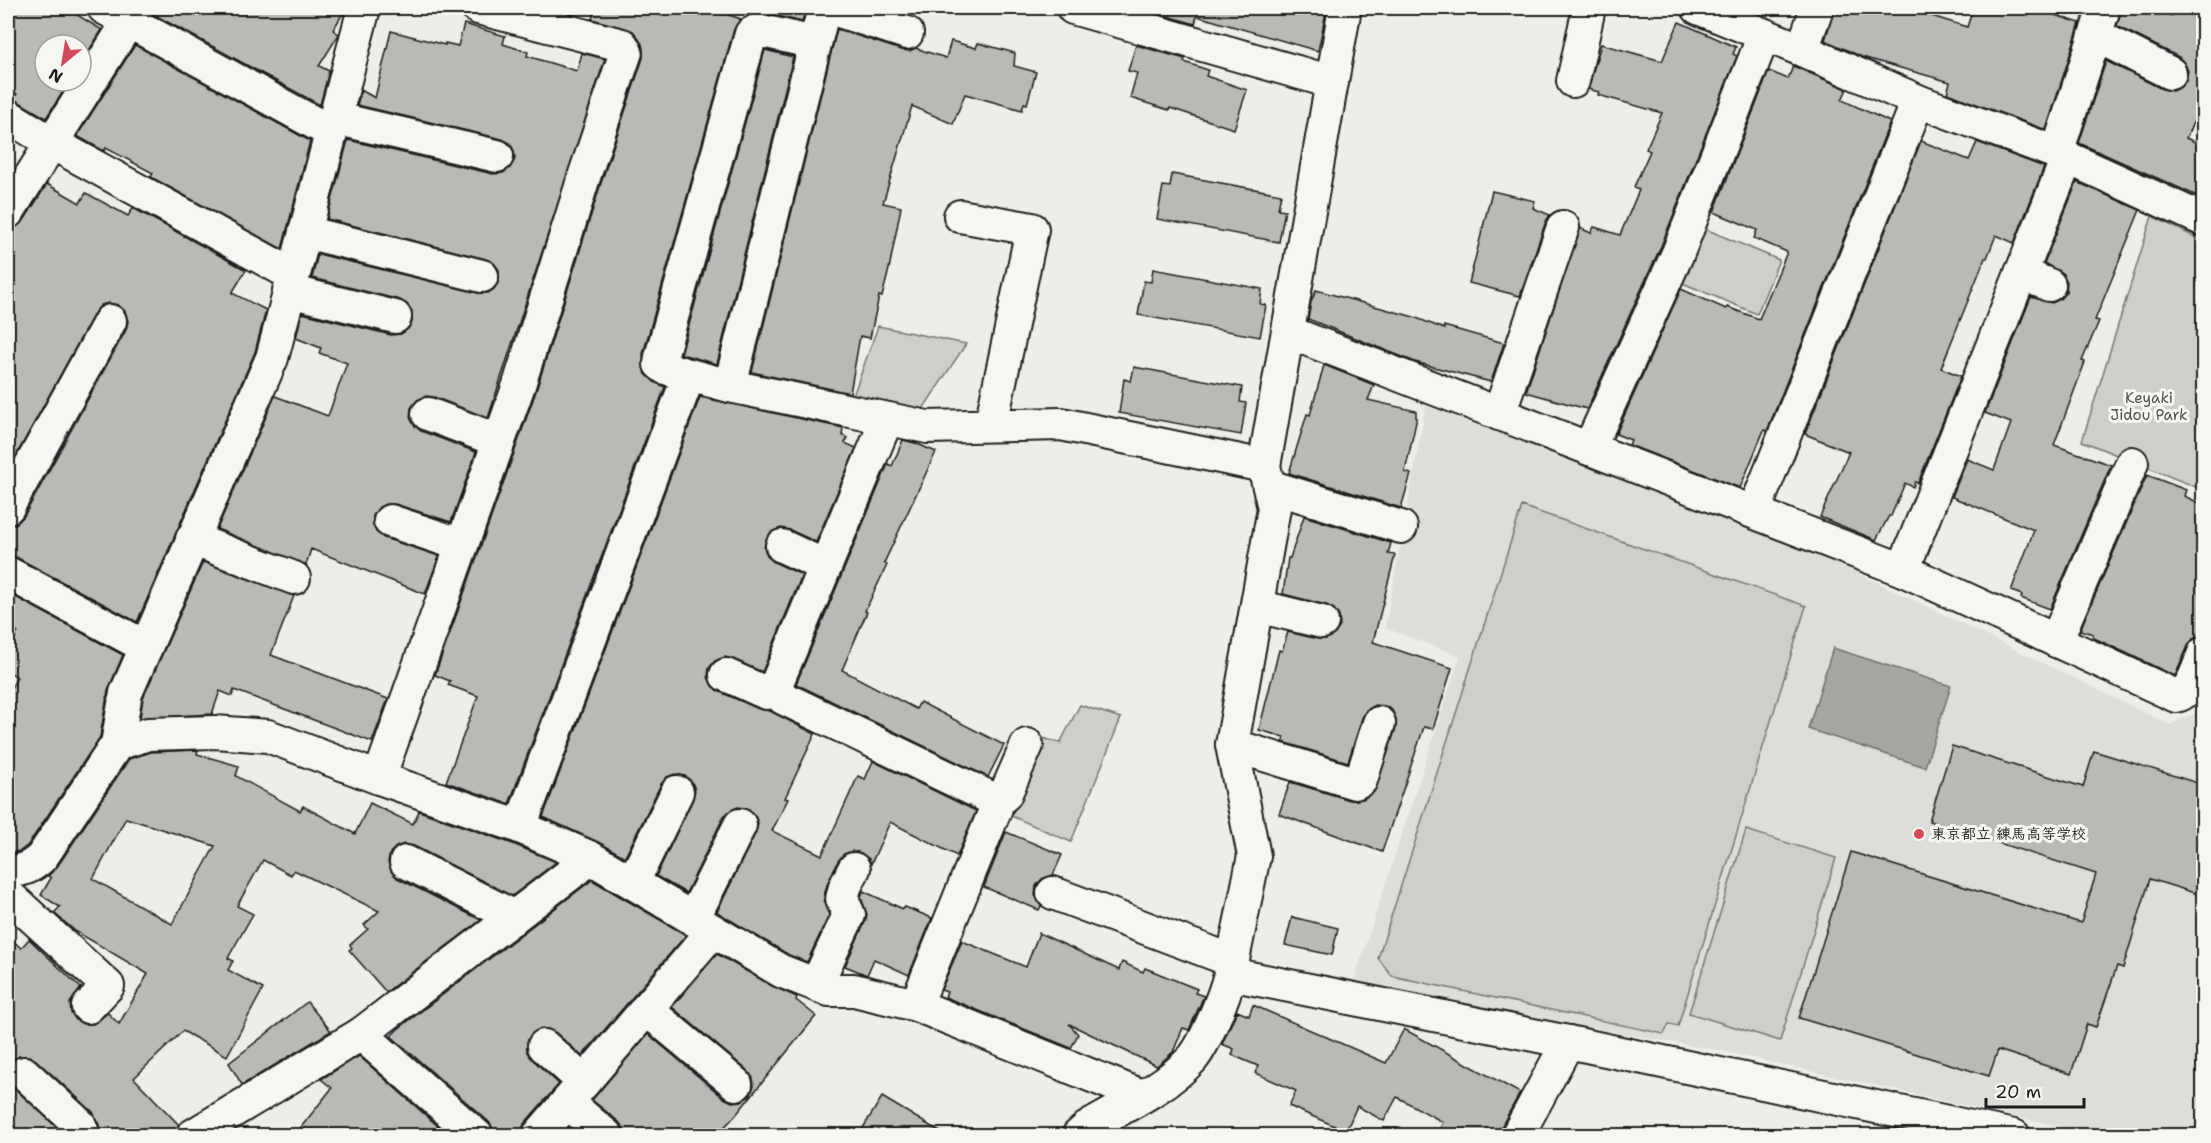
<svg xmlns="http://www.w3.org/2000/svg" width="2211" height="1143" font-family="'Shantell Sans','Klee One',sans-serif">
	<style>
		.built { fill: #ddddda }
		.green { fill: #cececb; stroke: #757574; stroke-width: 1.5 }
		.water { fill: #a6a6a3; stroke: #6f6f6d; stroke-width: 1.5 }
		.building { fill: #b9b9b6; stroke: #1c1c1c; stroke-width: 1.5; fill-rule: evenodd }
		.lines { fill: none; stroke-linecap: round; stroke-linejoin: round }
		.minor-casing { stroke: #1c1c1c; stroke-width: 36 }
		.minor { stroke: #f6f6f2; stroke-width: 32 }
		.poi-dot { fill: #d1495b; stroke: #f6f6f2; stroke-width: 2 }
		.labels { text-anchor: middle; stroke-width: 6; stroke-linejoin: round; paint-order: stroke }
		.park-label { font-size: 15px; fill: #515151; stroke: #f6f6f2 }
		.poi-label { font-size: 15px; font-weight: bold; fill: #1c1c1c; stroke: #f6f6f2; text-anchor: start }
	</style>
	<rect width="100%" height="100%" fill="#edede9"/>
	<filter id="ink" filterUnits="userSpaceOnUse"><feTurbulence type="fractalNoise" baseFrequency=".0167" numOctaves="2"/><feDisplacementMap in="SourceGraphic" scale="12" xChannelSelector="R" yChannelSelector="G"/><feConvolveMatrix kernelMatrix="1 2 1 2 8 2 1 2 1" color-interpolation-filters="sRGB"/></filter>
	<g filter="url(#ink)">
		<polygon class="built" points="1426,405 1827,558 2170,725 2203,710 2203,1135 2099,1135 1716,1050 1352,987 1460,656 1385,628"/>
		<g class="green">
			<polygon points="2152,216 2203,241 2203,490 2082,441"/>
			<polygon points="1703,228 1779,260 1757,314 1680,282"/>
			<polygon points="878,326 966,344 923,409 853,396"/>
			<polygon points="1522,506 1806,606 1678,1026 1669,1024 1664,1034 1392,976 1378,958"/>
			<polygon points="1080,705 1121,718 1071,842 1009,815 1043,738 1060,743"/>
			<polygon points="1746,830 1836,858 1780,1041 1689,1013"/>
		</g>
		<polygon class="water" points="1833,648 1951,686 1925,767 1808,729"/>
		<g class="building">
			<polygon points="8,8 66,8 102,30 81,63 81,45 45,45 45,81 70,81 46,118 14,99 17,94 8,88"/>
			<polygon points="155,8 346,8 333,30 339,34 338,36 319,66 329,71 320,105 153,14"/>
			<polygon points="595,8 708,8 741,19 734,29 643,354 644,371 654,382 665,387 509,804 446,782 478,696 448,685 450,681 435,675 536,391 601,183 643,58 642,44 633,31 592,19"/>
			<polygon points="751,8 806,8 802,22 762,12 750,14"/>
			<polygon points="1147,8 1327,8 1318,51 1197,16 1195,24 1146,10"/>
			<polygon points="1835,8 1906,8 1967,27 1973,8 2033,8 2080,23 2046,130 1947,93 1950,82 1862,57 1825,40"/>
			<polygon points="2122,8 2155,8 2171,16 2175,8 2204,8 2204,99 2186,138 2204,146 2204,199 2079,143 2106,61 2162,89 2172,91 2179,88 2186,81 2188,71 2185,64 2179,57 2117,26"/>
			<polygon points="1679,22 1736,47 1733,54 1737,56 1661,246 1587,409 1526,392 1580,228 1591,233 1594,227 1620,235 1639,190 1634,187 1650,151 1646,149 1662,113 1598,95 1599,92 1588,89 1601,44 1662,61"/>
			<polygon points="464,24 505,36 503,44 528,52 527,56 577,71 582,53 605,59 488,418 434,397 426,396 417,400 411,408 410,417 414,425 421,431 476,452 451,522 395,504 386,504 379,507 373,516 373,525 376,532 384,538 439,556 425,594 311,549 306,565 217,529 275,396 328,416 347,363 319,353 321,348 296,338 302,313 391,335 401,334 408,329 412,322 412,311 407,304 400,300 312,278 318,254 478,293 488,293 494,289 499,281 499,270 494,263 486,259 327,219 348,140 493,174 503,173 510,168 515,159 514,151 510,143 502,139 357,105 361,90 375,98 391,31 445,45 445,43 458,46"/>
			<polygon points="837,29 901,50 910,51 915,48 946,58 951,41 976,48 978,43 1015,53 1014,66 1036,72 1027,104 1024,103 1022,110 965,94 953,124 912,106 883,203 901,207 889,269 882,297 879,296 870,338 860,336 850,393 752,372"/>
			<polygon points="135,45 310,141 282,249 151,177 153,173 106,148 104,151 77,136"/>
			<polygon points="1136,45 1185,59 1184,62 1208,70 1206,76 1247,90 1234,129 1170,108 1169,110 1130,98 1137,73 1128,71"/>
			<polygon points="765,50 793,57 717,364 681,354"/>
			<polygon points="1793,66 1847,89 1842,100 1890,122 1767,431 1764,430 1740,488 1629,445 1631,440 1616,434 1681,289 1726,309 1727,307 1759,319 1787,252 1754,238 1757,230 1714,212 1769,71 1788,79"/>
			<polygon points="1921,141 1969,160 1977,142 2044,167 2014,243 1996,235 1987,258 1985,258 1941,368 1961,376 1918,483 1915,482 1913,487 1905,483 1891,516 1889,516 1876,540 1820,517 1849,452 1805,434"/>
			<polygon points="1172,174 1281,194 1278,209 1285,210 1279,242 1157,219 1163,186 1170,187"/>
			<polygon points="2077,182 2140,210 2095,320 2099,321 2082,361 2085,362 2054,445 2111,465 2050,609 2021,598 2022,595 2011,591 2034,530 1952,497 1967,459 1994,470 2011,423 1985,413 2031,297 2052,303 2060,299 2066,292 2067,282 2063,274 2044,263"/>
			<polygon points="47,184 80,203 86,193 128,216 133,208 246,270 232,293 266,310 255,352 137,622 16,557 8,555 8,525 17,523 24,516 126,330 128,321 125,311 118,305 109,303 101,305 95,312 8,470 8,232 23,222"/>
			<polygon points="1492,191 1535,201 1533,208 1550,215 1546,221 1520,296 1469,283"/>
			<polygon points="1153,269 1262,289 1260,304 1266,305 1260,337 1138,315 1144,281 1151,282"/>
			<polygon points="1316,290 1414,317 1444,329 1444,326 1504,343 1491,382 1415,362 1308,319 1311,302"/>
			<polygon points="1324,365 1374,385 1368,400 1416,411 1416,422 1405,472 1411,474 1401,508 1289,473 1307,414 1310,415"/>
			<polygon points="1134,367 1242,387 1240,402 1246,403 1241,435 1119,413 1124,379 1131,381"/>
			<polygon points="700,397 843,428 842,435 848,438 845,443 856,448 816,542 790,530 781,528 771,532 766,539 764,548 768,557 774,562 802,575 762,672 733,659 725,657 715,661 709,668 708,677 712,686 718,691 759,709 770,711 815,734 785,798 788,799 772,831 822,855 858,776 865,779 873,761 976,811 957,856 890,822 871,864 869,859 861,853 852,851 844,854 838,861 828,882 824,895 825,906 829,915 807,962 789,955 717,912 756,832 758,823 755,816 749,809 738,807 731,810 724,816 686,893 656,876 693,799 695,790 692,782 685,776 675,774 667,777 661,784 625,857 598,842 543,817"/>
			<polygon points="903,440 915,443 936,452 884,563 887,565 865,611 867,612 842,670 916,709 920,702 1004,745 988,777 796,684 888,464 892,466"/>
			<polygon points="2147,475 2186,490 2184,496 2204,505 2204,635 2193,639 2188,646 2175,676 2092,637 2093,634 2080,630"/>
			<polygon points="1304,516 1391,543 1388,554 1395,555 1373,642 1452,668 1433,729 1424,727 1382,852 1279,814 1290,782 1350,800 1363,799 1374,792 1396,728 1396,719 1392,710 1385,706 1376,705 1366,710 1362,718 1348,762 1283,742 1284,737 1259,730 1279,650 1282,651 1288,632 1318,639 1326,639 1335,634 1340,626 1339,616 1334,609 1326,605 1283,594 1288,558 1290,558"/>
			<polygon points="203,562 294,596 271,655 388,699 372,742 234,690 232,696 220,691 212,714 140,718 143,698"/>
			<polygon points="8,593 123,655 108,690 100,737 28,845 20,851 13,852 8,852 8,694 17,677 8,671 8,649 18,632 8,625"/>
			<polygon points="1952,746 2083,787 2094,751 2204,785 2204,896 2150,879 2123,968 2117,966 2096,1027 2087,1024 2071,1074 1998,1050 1989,1076 1799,1018 1851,852 2081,923 2096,874 1929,821"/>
			<path d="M198,750L197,754L239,766L236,776L300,811L303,806L355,834L370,803L413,824L419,811L513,844L556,862L512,896L414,846L404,844L396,847L390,853L388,862L391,871L397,878L481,920L386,992L349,950L352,948L350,945L368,929L364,925L379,911L294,870L291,875L263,860L237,906L253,914L228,958L233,961L228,970L263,989L227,1056L183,1031L134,1078L179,1125L174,1136H100V1127L93,1112L36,1060L29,1056H19L9,1064L8,1063V936L21,948L29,939L81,988L70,1003L71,1013L76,1020L83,1024H93L108,1013L119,1024L148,974L75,931L54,913L60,907L41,895L51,878L48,876L57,867L129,759L151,752ZM126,818L215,846L172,924L93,879Z"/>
			<polygon points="1006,832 1062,855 1053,875 1042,879 1036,886 1035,895 1041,906 1039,910 984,887"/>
			<polygon points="592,880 686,935 582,1056 556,1033 548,1029 539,1029 531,1034 527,1042 527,1052 532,1059 559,1084 524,1124 520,1136 494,1136 494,1130 489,1122 391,1036 398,1029"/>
			<polygon points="863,891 903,909 905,907 932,918 909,975 874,959 867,975 845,966 865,922 867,915 861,897"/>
			<polygon points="1292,917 1338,928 1332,955 1285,945"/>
			<polygon points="1039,933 1119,970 1122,962 1143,972 1145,968 1197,989 1195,993 1204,996 1202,1000 1189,1030 1183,1028 1173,1052 1157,1066 1069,1024 1078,1034 1071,1048 945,997 947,992 941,990 962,941 1026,967"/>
			<polygon points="717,954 772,986 797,997 796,1000 816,1016 735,1116 716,1136 624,1136 624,1129 619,1122 592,1100 648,1034 724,1098 732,1102 742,1101 750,1095 754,1086 753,1078 748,1071 672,1007"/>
			<polygon points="307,1002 331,1031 242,1085 229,1063"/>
			<polygon points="1253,1005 1386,1063 1404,1029 1520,1093 1501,1127 1499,1136 1436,1136 1443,1122 1397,1097 1384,1121 1357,1106 1346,1131 1289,1106 1296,1091 1255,1073 1258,1066 1232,1055 1234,1049 1222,1044 1237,1011 1249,1016"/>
			<polygon points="359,1056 449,1136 294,1136 332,1088 321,1079"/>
			<polygon points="14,1088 65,1135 65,1136 8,1136 8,1095"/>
			<polygon points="882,1097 947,1136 858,1136"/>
		</g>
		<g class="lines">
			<g class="minor-casing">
				<g id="minor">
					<polyline points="104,8 331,132"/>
					<polyline points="830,8 907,33"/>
					<polyline points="1073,8 1332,82"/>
					<polyline points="1698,8 1802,50 1918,101 2057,153 2204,220"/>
					<polyline points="2095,35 2170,73"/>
					<polyline points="1802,50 1817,8"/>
					<polyline points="1573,81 1589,8"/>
					<polyline points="8,116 52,143 293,275"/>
					<polyline points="334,118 497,156"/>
					<polyline points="2057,153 2104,8"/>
					<polyline points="8,212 137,8"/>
					<polyline points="960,216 1032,229 991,425"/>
					<polyline points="305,232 482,276"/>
					<polyline points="2021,273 2049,285"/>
					<polyline points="289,291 395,317"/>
					<path d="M1288,332L1903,570L2176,696C2192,693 2198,667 2204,653"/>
					<polyline points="689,375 665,368 660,364 661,357 751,34 758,30 815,43"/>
					<polyline points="730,386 824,8"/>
					<polyline points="428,414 499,441"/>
					<polyline points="1499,414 1563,227"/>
					<polyline points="887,419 776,685 777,691 783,698 997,801 996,808 916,1005"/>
					<polyline points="1589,449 1678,253 1764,35"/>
					<polyline points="1269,486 1401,527"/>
					<polyline points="8,507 110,321"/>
					<polyline points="1754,512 1918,101"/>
					<polyline points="390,521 462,545"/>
					<polyline points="192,539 294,578"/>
					<polyline points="782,546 825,566"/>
					<polyline points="1903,570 2067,158"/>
					<polyline points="8,573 146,647"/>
					<polyline points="1257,606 1322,622"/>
					<polyline points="2056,641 2132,463"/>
					<polyline points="726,675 766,693 777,691"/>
					<polyline points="117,744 148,734 215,732 268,736 379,778 520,827 591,858 781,971 829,990 854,990 916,1005 1142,1096"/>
					<polyline points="1232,745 1355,783 1361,780 1379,723"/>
					<polyline points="379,778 519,385 584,177 626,52 622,45 478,8"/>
					<polyline points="997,801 1005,795 1027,745"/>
					<polyline points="520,827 689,375 730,386 927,427 1061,424 1264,466"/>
					<polyline points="406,862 507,913 512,919"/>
					<path d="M8,870C22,872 32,867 42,857L117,744L126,693L272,358L364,8"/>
					<polyline points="633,882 677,792"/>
					<polyline points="1053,893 1233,961"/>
					<polyline points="8,895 108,986 88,1007"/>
					<polyline points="693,919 740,825"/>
					<polyline points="1230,974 1568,1042 2014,1136"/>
					<polyline points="816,985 849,915 842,899 845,887 854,869"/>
					<polyline points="646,1009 736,1084"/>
					<polyline points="361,1034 477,1136"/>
					<polyline points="544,1046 584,1082"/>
					<polyline points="24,1073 80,1125 83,1133 82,1136"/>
					<polyline points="567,1102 607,1136"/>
					<polyline points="192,1136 361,1034 591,858"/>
					<polyline points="538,1136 713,931"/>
					<path d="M1078,1136L1087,1128C1122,1107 1164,1089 1192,1059C1205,1044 1225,995 1230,974L1254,856L1232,745L1274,508L1264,466L1345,8"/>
					<polyline points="1517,1136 1568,1042"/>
				</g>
			</g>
			<use href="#minor" class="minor"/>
		</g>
	</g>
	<circle class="poi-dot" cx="1919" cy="834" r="6"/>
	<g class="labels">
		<g class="park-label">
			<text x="2149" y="403">Keyaki<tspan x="2149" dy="17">Jidou Park</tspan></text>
		</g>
		<g class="poi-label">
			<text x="1931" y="839">東京都立 練馬高等学校</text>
		</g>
	</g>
	<rect width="2211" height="1143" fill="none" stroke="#f6f6f2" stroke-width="30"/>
	<rect x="15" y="15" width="2181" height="1113" fill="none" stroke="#1c1c1c" stroke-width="2" filter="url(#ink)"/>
	<g transform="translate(63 63) rotate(210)"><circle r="28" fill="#f6f6f2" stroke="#9f9f9c" stroke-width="1.5"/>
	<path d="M0-4.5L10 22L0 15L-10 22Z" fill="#d1495b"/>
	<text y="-9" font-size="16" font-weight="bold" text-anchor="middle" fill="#1c1c1c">N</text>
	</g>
	<path d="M1986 1098v9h98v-9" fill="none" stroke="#1c1c1c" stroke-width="3"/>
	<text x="1995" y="1098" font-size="18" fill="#1c1c1c" stroke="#f6f6f2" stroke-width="4.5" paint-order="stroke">20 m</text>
</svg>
